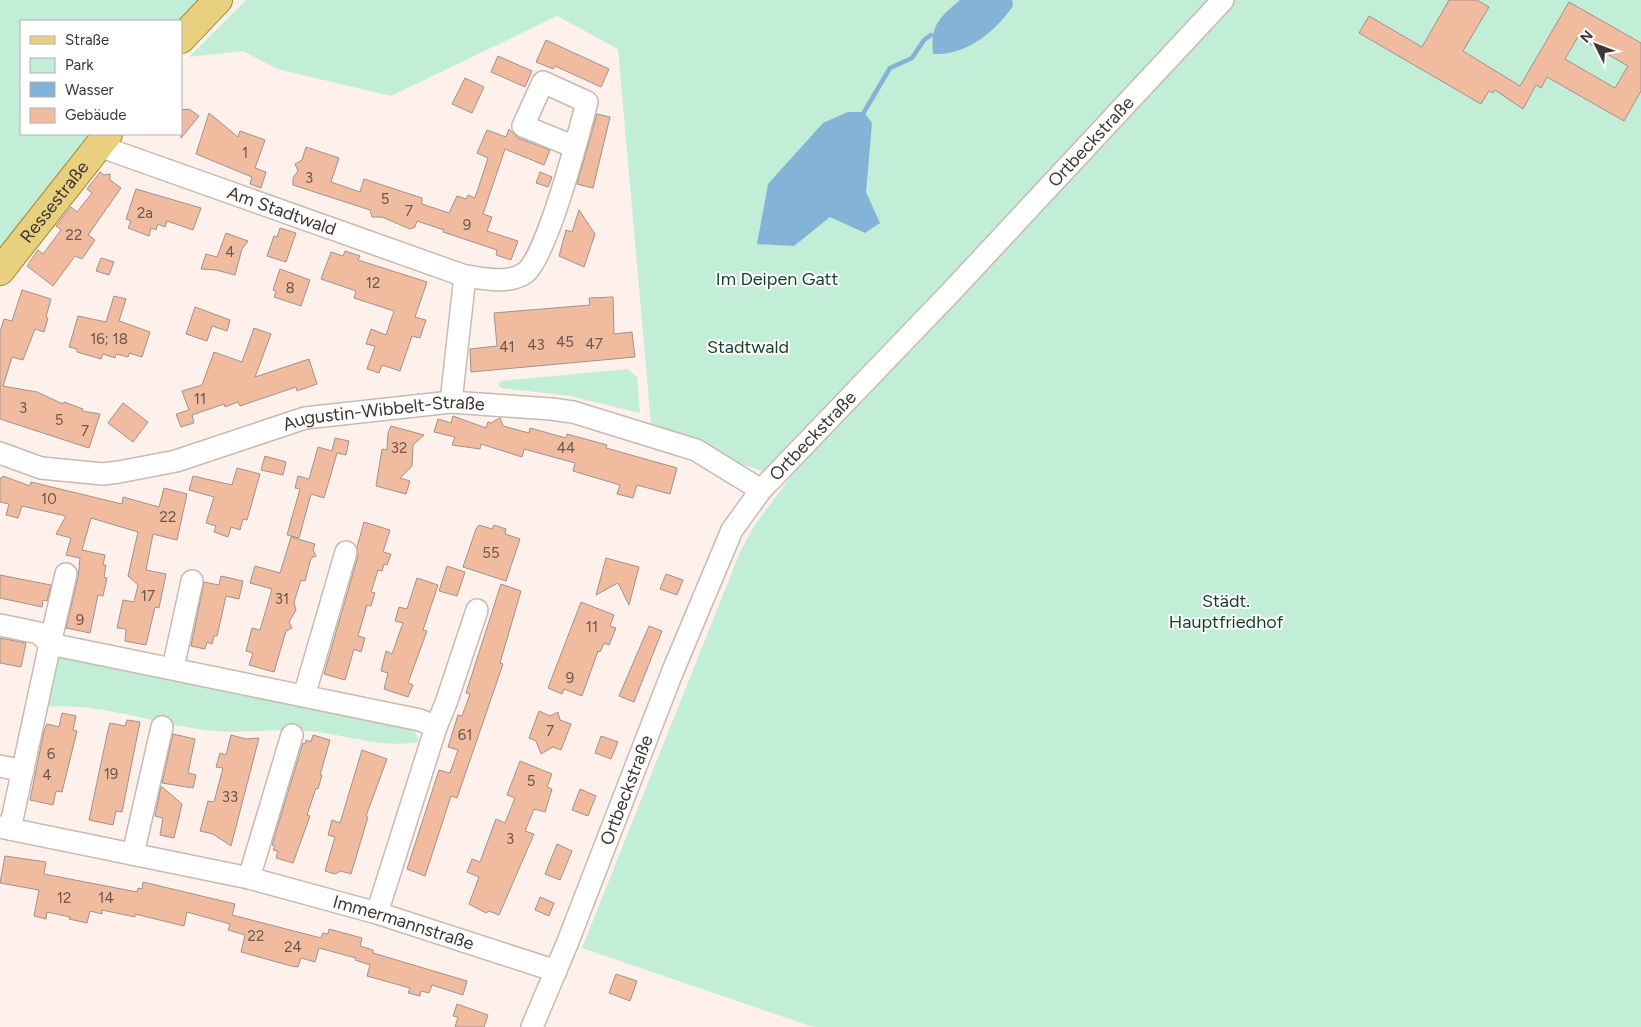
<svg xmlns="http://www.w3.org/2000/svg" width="1641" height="1027" font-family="Figtree,sans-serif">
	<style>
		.green { fill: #c2eed8 }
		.water { fill: #83b3d7 }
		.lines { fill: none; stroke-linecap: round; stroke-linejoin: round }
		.stream { stroke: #83b3d7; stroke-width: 4.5 }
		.building { fill: #f1bba0; stroke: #a1928b; fill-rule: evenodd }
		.minor-casing { stroke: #c8b9b1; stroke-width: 24 }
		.major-casing { stroke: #a2852d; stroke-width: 30 }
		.minor { stroke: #fff; stroke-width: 21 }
		.major { stroke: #e8d07f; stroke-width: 28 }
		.labels { text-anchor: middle; stroke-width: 4; stroke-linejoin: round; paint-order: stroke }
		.number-label { font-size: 15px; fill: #6a574f }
		.street-label { font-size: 18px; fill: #3d3634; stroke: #fff }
		.park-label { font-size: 18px; fill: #0f3f2d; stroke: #fff }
	</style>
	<rect width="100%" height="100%" fill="#fef1eb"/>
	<g class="green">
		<polygon points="0,0 215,0 181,21 21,21 21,134 94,134 0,259"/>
		<polygon points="246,0 1216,0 769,473 652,435 618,49 557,16 391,96 277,69 243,51 189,57"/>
		<polygon points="1228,0 1641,0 1641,1027 813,1027 582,948 740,552 754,526 809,452"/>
		<polygon points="628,369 637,377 640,411 639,413 570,396 501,388 498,385 501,381"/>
		<path d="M58,654L414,728L419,742C383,748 353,737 318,732C280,727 242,735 204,730C149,722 98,702 42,707Z"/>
	</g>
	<g class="water">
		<path d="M960,0H1012L1013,6C995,32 966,56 933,54C930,25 939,18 960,0Z"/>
		<polygon points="848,112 864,112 872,123 866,192 880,223 865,233 830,217 794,246 757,244 768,184 823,123"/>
	</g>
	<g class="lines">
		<polyline class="stream" points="864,112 890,68 912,58 924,40 931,35"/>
	</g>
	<g class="building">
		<path d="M1449,0H1477L1489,7L1463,51L1520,86L1569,2L1641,43V91L1624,121L1547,77L1541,88L1536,85L1523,109L1495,90L1493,93L1489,91L1481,104L1359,33L1369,16L1422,47ZM1578,37L1628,66L1615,88L1565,59Z"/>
		<polygon points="546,40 609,69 601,87 555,66 553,69 536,62"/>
		<polygon points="498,56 532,71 525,87 491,72"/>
		<polygon points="465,78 484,87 472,113 452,104"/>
		<polygon points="189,109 199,116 181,138 181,110"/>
		<polygon points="209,113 238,137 240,131 265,140 255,168 266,172 261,188 250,184 252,177 196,154"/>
		<polygon points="597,114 610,117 593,188 577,184"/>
		<polygon points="509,129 518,138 550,150 544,165 505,149 483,214 492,217 487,231 518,241 511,260 496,255 497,250 443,232 444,230 417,221 415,227 410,229 382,217 372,217 370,210 293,185 293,178 298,171 295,164 302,160 306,147 339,158 331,182 360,192 364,179 422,198 422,204 449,213 457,196 466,199 468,195 475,198 488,158 477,153 487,130 506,137"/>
		<polygon points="100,172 104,175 110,174 110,180 121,188 88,235 95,240 82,259 75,256 53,286 27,266 38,250 43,254 61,230 56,226 71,207 77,212 92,193 87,189"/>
		<polygon points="540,172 552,177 548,187 536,183"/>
		<polygon points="136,189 201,208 193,230 167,221 165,227 158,224 156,230 151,228 149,236 128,228 131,221 126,219"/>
		<polygon points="579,210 595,234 584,267 559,256 566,230 572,232"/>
		<polygon points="280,228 296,233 286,262 267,256 274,236 277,237"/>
		<polygon points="226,233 248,241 242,249 235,275 216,270 201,269 206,254 217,257"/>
		<polygon points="345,251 360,256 358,260 427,282 415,317 426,320 420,338 412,336 400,371 382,365 379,373 367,369 375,346 366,344 371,329 386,335 394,311 354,298 356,291 321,279 331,252 343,256"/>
		<polygon points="101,258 114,262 109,275 96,271"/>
		<polygon points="280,269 310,280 301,306 274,297 276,291 273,290"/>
		<polygon points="22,290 51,299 46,317 48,318 44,332 35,329 23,360 12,357 3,386 37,392 63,404 64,402 83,409 82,411 100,414 89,448 0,419 0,332 4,319 12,321"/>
		<polygon points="114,296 126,299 119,321 150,332 142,357 129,353 128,357 116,354 115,358 103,354 101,359 77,352 77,349 69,347 78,316 106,322"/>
		<polygon points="613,297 614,334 632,332 635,357 471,372 470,349 497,346 494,313 590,305 589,298"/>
		<polygon points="195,307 230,320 227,331 212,326 207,341 186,334"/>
		<polygon points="254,328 271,334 255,377 309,359 317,384 297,391 296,387 240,406 238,402 225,407 224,404 192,415 194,423 181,427 176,414 189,410 182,391 202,385 214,352 242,362"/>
		<polygon points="123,403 148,422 133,442 108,423"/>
		<polygon points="453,416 486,428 488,422 491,423 500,418 503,426 529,433 530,428 566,438 567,434 607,445 606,448 677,468 670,494 637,485 633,498 617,494 620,485 573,471 575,463 524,449 522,457 481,444 480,449 452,445 455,437 434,432 438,419 451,423"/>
		<polygon points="391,426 424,435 413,445 412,466 400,478 410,481 406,494 376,486 382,449 387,450 388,433"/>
		<polygon points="335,438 349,441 346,455 337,453 324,498 311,494 299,538 287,535 300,489 295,488 298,476 309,479 318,447 332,451"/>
		<polygon points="265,456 286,462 283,475 261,470"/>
		<polygon points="237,468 260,474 247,520 243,519 240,530 231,527 228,537 214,532 216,526 206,523 214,497 189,490 193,476 232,485"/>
		<polygon points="3,476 30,486 31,482 122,504 123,497 159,507 164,488 187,494 177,540 153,534 146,570 166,574 159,608 155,607 146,645 125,641 126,629 117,628 123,600 134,602 138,585 128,576 138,532 91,518 82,550 105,555 103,565 106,565 104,577 107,578 103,596 98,595 90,633 66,628 78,577 80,558 66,555 71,538 56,534 66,516 22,506 18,518 6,515 9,504 0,502 0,478 2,478"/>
		<polygon points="364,522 390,530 383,552 391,554 387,565 384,564 382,571 378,570 371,592 375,593 371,606 367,605 358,636 365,638 361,652 354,649 345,680 324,674 358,556 357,547"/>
		<polygon points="479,525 492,529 494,525 506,529 505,534 520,539 506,581 463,567 476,529"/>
		<polygon points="291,537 315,544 313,550 316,556 311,558 305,581 301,580 294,602 296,610 289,622 292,628 286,631 274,672 249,665 253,653 246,651 252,628 260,630 272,589 250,583 255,566 280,573"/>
		<polygon points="606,558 639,567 629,605 618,583 596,595"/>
		<polygon points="447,566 465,572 457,596 439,591"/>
		<polygon points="666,574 683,580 677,595 660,589"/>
		<polygon points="0,575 51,585 47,601 43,600 42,607 0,598"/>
		<polygon points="221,576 243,581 239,599 226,596 217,636 214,636 212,644 207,642 205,649 191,646 204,582 219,585"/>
		<polygon points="417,578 438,585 423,630 427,631 408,683 413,685 408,697 384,689 388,673 381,671 386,651 392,654 403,623 395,621 399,607 407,609"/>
		<polygon points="501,584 521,591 500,663 503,664 457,798 451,796 425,876 407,869 439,770 450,773 458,750 448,747 458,715 462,716 470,694 466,693"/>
		<polygon points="581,602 614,615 610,626 616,628 609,645 604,643 600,652 598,651 582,696 564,689 562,694 548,688"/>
		<polygon points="649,626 662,631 634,702 619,696"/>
		<polygon points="0,638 26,643 21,667 0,663"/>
		<polygon points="539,711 550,716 558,712 560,720 571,724 561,750 553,747 541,754 536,741 529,738"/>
		<polygon points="62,713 76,716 73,730 77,731 62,792 56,791 53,805 30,800 44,731 47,724 59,727"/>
		<polygon points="127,720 140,722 122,812 116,811 113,825 89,820 108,730 110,723 125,726"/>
		<polygon points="173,734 195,739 188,773 196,775 193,788 162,783"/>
		<polygon points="231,735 246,739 259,738 231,846 213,834 200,831 208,801 214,802 223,768 216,767 220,753 226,755"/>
		<polygon points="313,735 330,740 320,775 322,775 318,789 316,788 307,815 310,816 293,863 276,858 278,851 273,850 275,846 272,845 303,743 305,744 306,740 311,742"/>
		<polygon points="601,736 618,742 611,759 595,753"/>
		<polygon points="362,750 387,759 366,816 368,817 351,874 341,871 335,874 325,871 335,837 328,835 332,820 340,823"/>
		<polygon points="520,761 552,774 547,787 552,789 545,812 534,809 525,831 534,834 499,915 489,911 486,913 469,904 479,877 467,872 472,859 480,862 496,819 505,823 515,798 507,795"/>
		<polygon points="161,786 182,804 174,838 160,835 163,818 155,816"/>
		<polygon points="580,789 596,796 588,816 572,810"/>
		<polygon points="557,844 572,851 560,880 545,874"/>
		<polygon points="5,856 46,862 44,874 137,892 138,888 142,889 143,882 235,904 232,915 321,938 323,933 328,934 329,929 362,938 360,946 373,950 373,953 467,981 463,995 432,985 429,993 421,991 420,996 408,993 410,988 367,976 370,965 355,960 356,958 319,948 315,962 301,958 298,967 291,966 241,952 245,935 228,930 230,924 187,912 184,926 135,914 135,917 102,910 102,914 90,911 87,923 69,919 70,917 47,912 46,919 34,916 39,890 0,883"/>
		<polygon points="540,897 554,903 549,916 535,910"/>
		<polygon points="616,974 637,981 630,1001 609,993"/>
		<polygon points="457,1004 488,1015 484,1027 455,1027 458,1017 453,1016"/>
	</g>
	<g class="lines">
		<g class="minor-casing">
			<g id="minor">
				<path id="s1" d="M99,146L465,276C484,278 507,285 525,273C547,257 579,133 587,102L543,82L523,126L575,147"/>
				<polyline points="451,402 465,276"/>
				<path id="s2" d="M0,453L41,468L103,474L119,472L176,461L305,418L451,402L551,409L573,412L696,450L761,490"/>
				<polyline points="0,625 39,633 50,644"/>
				<polyline points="50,644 66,574"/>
				<polyline points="173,668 192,581"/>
				<polyline points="304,696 346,552"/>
				<polyline points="436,727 446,703 477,610"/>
				<polyline points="0,766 23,771"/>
				<path id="s3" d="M0,827L249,878L377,913L556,971"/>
				<polyline points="10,829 50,644 420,720 436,727 377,913"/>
				<polyline points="133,854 162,727"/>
				<polyline points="249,878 292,735"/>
				<path id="s4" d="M532,1027L567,944L672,673L732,530L761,490L951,292L1223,0"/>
			</g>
		</g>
		<g class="major-casing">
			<g id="major">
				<polyline points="181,39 218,0"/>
				<path id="s5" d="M0,271L108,134"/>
			</g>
		</g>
		<use href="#minor" class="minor"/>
		<use href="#major" class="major"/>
	</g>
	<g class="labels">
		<g class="number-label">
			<text x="245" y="158">1</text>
			<text x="309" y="183">3</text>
			<text x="385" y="204">5</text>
			<text x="409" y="216">7</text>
			<text x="145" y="218">2a</text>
			<text x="467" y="230">9</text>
			<text x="74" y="240">22</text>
			<text x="230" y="257">4</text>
			<text x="373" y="288">12</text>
			<text x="290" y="293">8</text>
			<text x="109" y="344">16; 18</text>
			<text x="565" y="347">45</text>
			<text x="594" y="349">47</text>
			<text x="536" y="350">43</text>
			<text x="507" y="352">41</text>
			<text x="200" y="404">11</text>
			<text x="23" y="413">3</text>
			<text x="59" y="425">5</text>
			<text x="85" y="436">7</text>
			<text x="399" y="453">32</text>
			<text x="566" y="453">44</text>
			<text x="49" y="504">10</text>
			<text x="168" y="522">22</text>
			<text x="491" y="558">55</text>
			<text x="148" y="601">17</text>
			<text x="282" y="604">31</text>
			<text x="80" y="625">9</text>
			<text x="592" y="632">11</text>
			<text x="570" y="683">9</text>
			<text x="550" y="736">7</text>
			<text x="465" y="740">61</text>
			<text x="51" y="759">6</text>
			<text x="111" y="779">19</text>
			<text x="47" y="780">4</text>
			<text x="531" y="786">5</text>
			<text x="230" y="802">33</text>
			<text x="510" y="844">3</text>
			<text x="64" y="903">12</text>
			<text x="106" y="903">14</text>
			<text x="256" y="941">22</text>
			<text x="293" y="952">24</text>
		</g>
		<g class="street-label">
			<text dy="6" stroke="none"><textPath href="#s4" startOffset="1065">Ortbeckstraße</textPath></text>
			<text dy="6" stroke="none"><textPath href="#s5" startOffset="88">Ressestraße</textPath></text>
			<text dy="6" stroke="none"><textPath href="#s1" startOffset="194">Am Stadtwald</textPath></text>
			<text dy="6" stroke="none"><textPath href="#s2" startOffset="395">Augustin-Wibbelt-Straße</textPath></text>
			<text dy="6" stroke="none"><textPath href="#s4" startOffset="660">Ortbeckstraße</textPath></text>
			<text dy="6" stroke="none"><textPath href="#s4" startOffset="255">Ortbeckstraße</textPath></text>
			<text dy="6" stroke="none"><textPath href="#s3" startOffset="415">Immermannstraße</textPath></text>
		</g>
		<g class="park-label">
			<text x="777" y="285">Im Deipen Gatt</text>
			<text x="748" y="353">Stadtwald</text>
			<text x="1226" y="607">Städt.<tspan x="1226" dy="21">Hauptfriedhof</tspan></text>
		</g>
	</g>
	<rect x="20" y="20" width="162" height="115" fill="#ffffff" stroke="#b1afae"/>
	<rect x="30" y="36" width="25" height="8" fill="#e8d07f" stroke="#b1afae"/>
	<text x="65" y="45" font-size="15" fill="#3d3634">Straße</text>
	<rect x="30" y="58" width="25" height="15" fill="#c2eed8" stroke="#b1afae"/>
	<text x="65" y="70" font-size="15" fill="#3d3634">Park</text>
	<rect x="30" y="82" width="25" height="15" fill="#83b3d7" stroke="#b1afae"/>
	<text x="65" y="95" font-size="15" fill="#3d3634">Wasser</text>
	<rect x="30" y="108" width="25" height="15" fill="#f1bba0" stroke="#b1afae"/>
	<text x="65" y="120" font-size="15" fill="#3d3634">Gebäude</text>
	<g transform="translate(1596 45) rotate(312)" stroke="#ffffff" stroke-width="4" paint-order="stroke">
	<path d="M0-4L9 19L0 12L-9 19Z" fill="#3d3634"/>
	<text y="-8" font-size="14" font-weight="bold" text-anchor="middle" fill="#3d3634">N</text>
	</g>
</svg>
